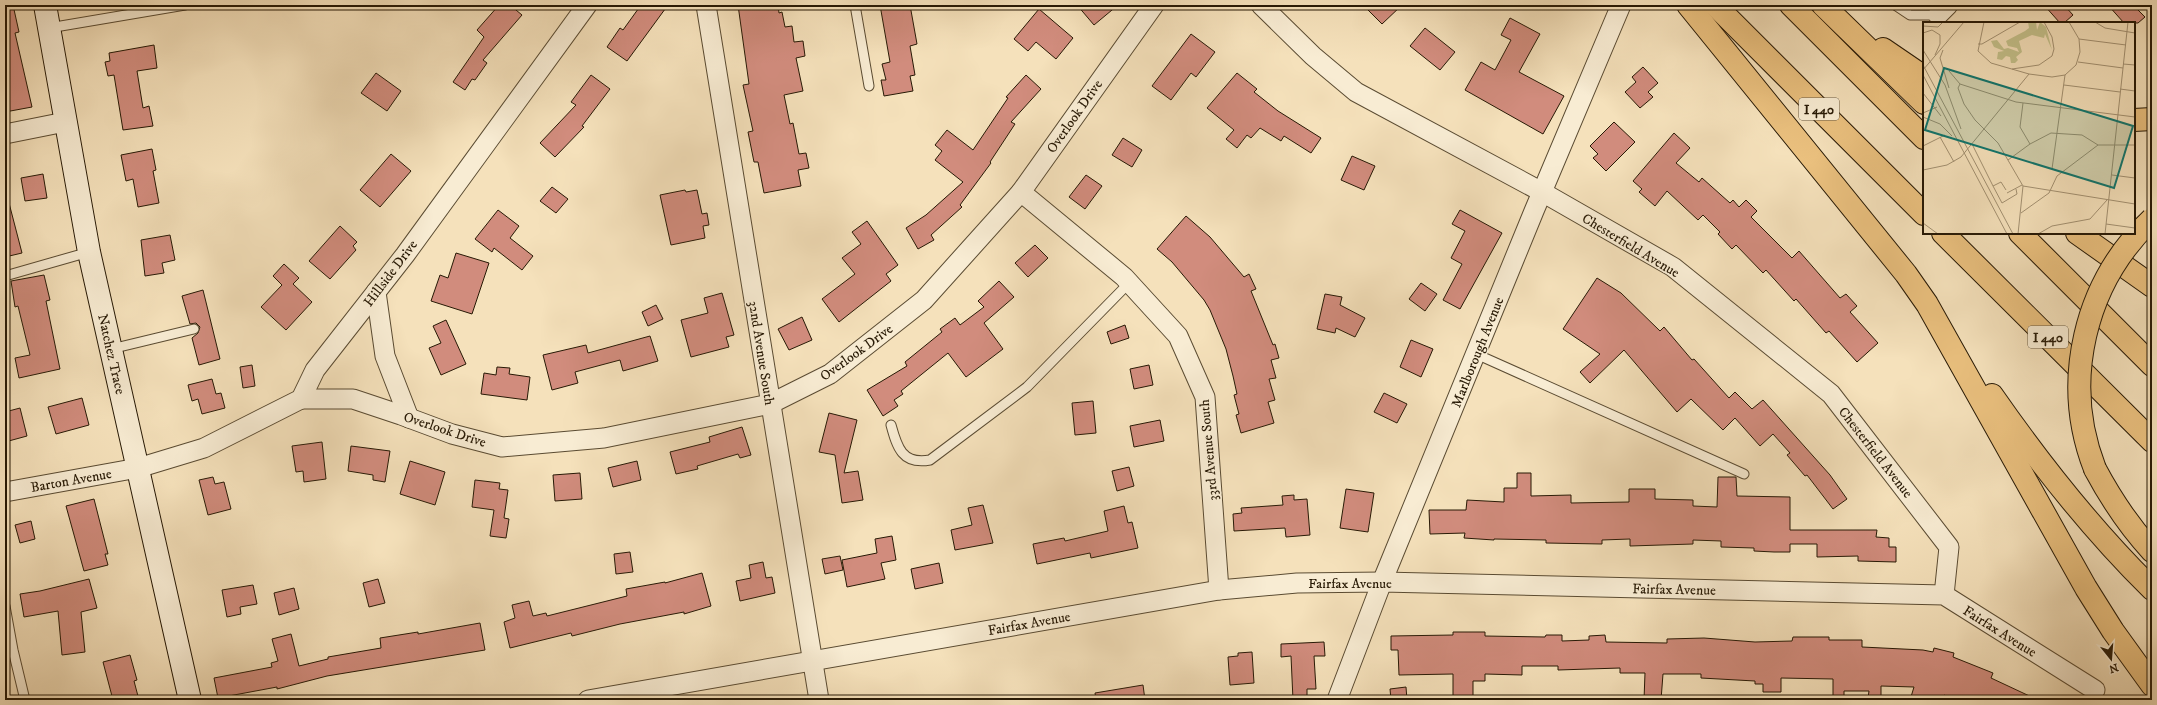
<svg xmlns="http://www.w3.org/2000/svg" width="2157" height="705" font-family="'IM FELL DW Pica',serif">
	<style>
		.building { fill: #d18c7d; stroke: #271905 }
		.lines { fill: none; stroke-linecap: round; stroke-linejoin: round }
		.lane-casing { stroke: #5a4b32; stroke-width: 11 }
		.street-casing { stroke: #5a4b32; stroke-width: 21 }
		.secondary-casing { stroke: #271905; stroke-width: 24 }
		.highway-casing { stroke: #271905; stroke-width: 24 }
		.lane { stroke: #f8ecd3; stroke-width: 9 }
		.street { stroke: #f8ecd3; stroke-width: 19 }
		.secondary { stroke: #f8ecd3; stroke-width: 22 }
		.highway { stroke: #eac07e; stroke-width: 22 }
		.highway-bridge-casing { stroke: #271905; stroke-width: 24; stroke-linecap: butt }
		.highway-bridge { stroke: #eac07e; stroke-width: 22 }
		.labels { text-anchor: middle; stroke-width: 3; stroke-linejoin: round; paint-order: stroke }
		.shield { fill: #f8ecd3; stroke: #665843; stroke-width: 1 }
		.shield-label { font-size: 13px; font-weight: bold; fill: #271905 }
		.street-label { font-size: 14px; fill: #271905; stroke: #f8ecd3 }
		.inset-road { fill: none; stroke: #a39172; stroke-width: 1 }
		.view { fill: #0f766e; fill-opacity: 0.15; stroke: #0f766e; stroke-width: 2 }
		.inset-edge { fill: none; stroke: #271905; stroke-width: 2 }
	</style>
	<rect width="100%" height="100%" fill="#f5e1bb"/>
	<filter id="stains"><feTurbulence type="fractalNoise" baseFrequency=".005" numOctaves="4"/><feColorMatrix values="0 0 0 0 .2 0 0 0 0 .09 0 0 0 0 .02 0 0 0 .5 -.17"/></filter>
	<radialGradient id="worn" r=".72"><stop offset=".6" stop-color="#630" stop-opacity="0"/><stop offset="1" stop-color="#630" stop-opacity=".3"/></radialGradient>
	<g class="building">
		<polygon points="5,5 13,5 19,32 15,33 32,107 5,112"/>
		<polygon points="499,5 510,5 522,15 483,60 487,63 475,80 472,79 465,90 453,82 484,37 477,30"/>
		<polygon points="641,5 668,5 627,61 607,47 620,28 623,30"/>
		<polygon points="738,5 778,5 779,13 782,12 785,27 792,26 794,42 803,41 805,56 796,58 803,91 784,95 790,124 793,123 799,154 806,153 809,168 798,170 801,186 764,193 758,162 754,162 748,132 753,131 743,85 749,84"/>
		<polygon points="880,5 910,5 917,44 910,46 915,75 910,76 913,91 884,96 881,80 886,80 882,64 890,62"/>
		<polygon points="1077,5 1118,5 1094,25"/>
		<polygon points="1363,5 1402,5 1382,24"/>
		<polygon points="2044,5 2064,5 2073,15 2064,23 2060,23"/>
		<polygon points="2108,5 2133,5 2145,17 2138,23 2124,23"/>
		<polygon points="1039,9 1073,38 1056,59 1036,42 1028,51 1014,39"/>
		<polygon points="1510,18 1540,34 1519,72 1564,96 1543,134 1465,90 1481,62 1495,70 1511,40 1501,35"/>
		<polygon points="1425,28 1455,52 1440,70 1410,46"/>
		<polygon points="1191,34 1215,52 1196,77 1191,73 1171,100 1152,86"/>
		<polygon points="154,45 157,68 137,71 143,108 149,106 153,126 123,130 114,75 108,76 105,62 110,61 109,53"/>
		<polygon points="1643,67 1658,83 1648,92 1653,97 1640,108 1625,92 1636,82 1632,77"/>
		<polygon points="376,73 401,91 387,111 361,93"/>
		<polygon points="1237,73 1257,89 1254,92 1278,111 1321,138 1311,153 1284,136 1281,141 1260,128 1251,138 1247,135 1237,148 1226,139 1234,130 1207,108"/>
		<polygon points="591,75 610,89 582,126 584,127 555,157 540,143 576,105 571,102"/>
		<polygon points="1026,75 1041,89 1011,122 1015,124 990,162 991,163 960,205 962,207 931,235 934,240 918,249 906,228 926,215 963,182 935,160 942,151 935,145 947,130 973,150 1008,98 1006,97"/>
		<polygon points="1614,122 1635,142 1606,171 1593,158 1598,154 1590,146"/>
		<polygon points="1674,133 1690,148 1676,163 1699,182 1702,178 1730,203 1733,200 1739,207 1746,200 1757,211 1751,217 1792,258 1799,251 1840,298 1846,294 1857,306 1850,312 1878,343 1857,362 1829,331 1826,333 1796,299 1794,301 1766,270 1763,273 1736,245 1732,249 1718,234 1720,232 1703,215 1698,220 1667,191 1655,206 1639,192 1642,189 1633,181"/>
		<polygon points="1123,138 1142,150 1132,167 1112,155"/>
		<polygon points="152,149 156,170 153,171 159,203 138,207 133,179 126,181 121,155"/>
		<polygon points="391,154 411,171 380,207 360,190"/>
		<polygon points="1352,156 1375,166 1364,190 1341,180"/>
		<polygon points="43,174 47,198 25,201 21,178"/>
		<polygon points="1086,175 1102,186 1085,209 1069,197"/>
		<polygon points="552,187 568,199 556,213 540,201"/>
		<polygon points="685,190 686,192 697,190 702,214 707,213 709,225 703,226 705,238 671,245 660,195"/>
		<polygon points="5,203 9,203 22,253 5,257"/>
		<polygon points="498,210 519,226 510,238 533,256 522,270 494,248 492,252 475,239"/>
		<polygon points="1460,210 1502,233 1460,309 1443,300 1462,264 1451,258 1465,231 1452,224"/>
		<polygon points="1186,216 1210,237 1244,277 1249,274 1256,289 1251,291 1273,345 1275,344 1279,358 1271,360 1276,378 1269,379 1275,400 1268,402 1274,423 1241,433 1236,415 1239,414 1234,395 1237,394 1233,376 1226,349 1210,310 1204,300 1172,262 1157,249"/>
		<polygon points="867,221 898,265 886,274 891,281 839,322 822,299 855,274 842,258 861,244 852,232"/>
		<polygon points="340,226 357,242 353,246 356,250 330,279 309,261"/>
		<polygon points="170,235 175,260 162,263 164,273 145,276 141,240"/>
		<polygon points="1035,245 1048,258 1028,277 1015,263"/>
		<polygon points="456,253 489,263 472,314 431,301 440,275 448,278"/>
		<polygon points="284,264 299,278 293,284 312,302 286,330 261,307 282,285 273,276"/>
		<polygon points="44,275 50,300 46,301 60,369 19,378 15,358 30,355 18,306 15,307 11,281"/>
		<polygon points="1597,278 1621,293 1660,331 1664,327 1692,360 1694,359 1729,398 1735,392 1752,409 1763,400 1830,475 1847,499 1833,509 1807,475 1805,476 1787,455 1790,453 1773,434 1760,446 1735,418 1723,430 1691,399 1677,412 1624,350 1590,383 1580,372 1600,354 1563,329"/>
		<polygon points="999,281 1014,297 984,323 1003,349 966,377 948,353 901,391 903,394 894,400 898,406 883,416 867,390 907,366 905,362 942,332 940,329 955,318 960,325 984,307 978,301"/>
		<polygon points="1421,283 1437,294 1425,311 1409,299"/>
		<polygon points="203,290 220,359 199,365 192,338 198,333 200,327 196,323 190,324 182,296"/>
		<polygon points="722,293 734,335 726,337 729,347 691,357 681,320 708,313 704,298"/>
		<polygon points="1325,294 1342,297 1340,305 1365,318 1355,337 1336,328 1335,333 1317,329"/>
		<polygon points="656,305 663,319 648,326 642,312"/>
		<polygon points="802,317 812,340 789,350 778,329"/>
		<polygon points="446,320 466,364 441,375 429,348 441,343 433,326"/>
		<polygon points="1125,325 1129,338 1111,344 1107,332"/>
		<polygon points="650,336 658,361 623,371 620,360 575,372 578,383 552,390 543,355 586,345 588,353"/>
		<polygon points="1411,340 1433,349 1421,377 1400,367"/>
		<polygon points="252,365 255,386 243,388 240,367"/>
		<polygon points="1149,365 1153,385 1134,389 1130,369"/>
		<polygon points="497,367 510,368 509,374 530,377 527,400 481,394 484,373 496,375"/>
		<polygon points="212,379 216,394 221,393 225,408 202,414 198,399 192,401 188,385"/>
		<polygon points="1384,393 1407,404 1397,423 1374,412"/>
		<polygon points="82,398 89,425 56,434 48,407"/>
		<polygon points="1093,401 1096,433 1075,435 1072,403"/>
		<polygon points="20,408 27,436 5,442 5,412"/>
		<polygon points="829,413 857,420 844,473 858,471 863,500 842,503 835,455 819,452"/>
		<polygon points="1160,420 1164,441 1134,447 1130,426"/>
		<polygon points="742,427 751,455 740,458 738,454 697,466 698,469 676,474 670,452 710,442 709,437"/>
		<polygon points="322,442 326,479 304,482 303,471 296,472 292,446"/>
		<polygon points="351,446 390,451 385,482 373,480 373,475 348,471"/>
		<polygon points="410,461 445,472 435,505 400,494"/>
		<polygon points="637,461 641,480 613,487 608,468"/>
		<polygon points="1129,467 1134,486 1117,491 1112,471"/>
		<polygon points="580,473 582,499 555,501 553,475"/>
		<polygon points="1517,473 1531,473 1531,496 1571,495 1571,503 1629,502 1629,489 1655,489 1655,499 1693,500 1693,506 1717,507 1718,477 1736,477 1737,496 1790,497 1790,530 1877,530 1876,537 1889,538 1889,547 1896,547 1896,562 1858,561 1858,556 1817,557 1817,544 1790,544 1790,552 1774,552 1754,551 1754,548 1721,547 1721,541 1693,540 1693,544 1630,546 1630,539 1602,540 1602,544 1546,543 1546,540 1494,539 1494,540 1464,538 1465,533 1430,534 1429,510 1466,510 1467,500 1504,502 1504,488 1517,488"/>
		<polygon points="213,477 215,484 224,482 231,509 208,515 199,480"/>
		<polygon points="475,480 500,483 499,489 508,490 504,518 509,519 506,538 490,536 494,510 472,507"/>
		<polygon points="1346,489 1374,493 1368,532 1340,528"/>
		<polygon points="1294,495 1294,500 1307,499 1310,535 1286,537 1285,528 1234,531 1233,514 1242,513 1241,508 1283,505 1282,496"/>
		<polygon points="94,499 108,554 105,554 108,565 84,571 66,506"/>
		<polygon points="983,505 993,543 955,550 951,530 972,525 968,508"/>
		<polygon points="1124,506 1128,523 1132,522 1138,548 1091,558 1090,553 1037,564 1033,544 1064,538 1065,541 1108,531 1104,511"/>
		<polygon points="31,521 35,539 20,543 15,525"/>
		<polygon points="892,536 896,560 881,563 885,579 847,587 842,560 877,553 875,539"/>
		<polygon points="630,552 633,572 616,574 614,554"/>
		<polygon points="840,556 843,570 825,574 822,559"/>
		<polygon points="763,562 766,578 772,577 775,593 740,601 736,581 751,578 749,565"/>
		<polygon points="939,563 943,583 915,589 911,569"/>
		<polygon points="702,573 711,606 684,614 684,612 620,624 572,636 571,633 510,648 504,622 515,618 512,605 529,601 533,616 546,613 547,616 627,596 626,589 665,582 665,583"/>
		<polygon points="89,579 97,608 81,612 85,652 62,655 58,611 24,617 20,594 40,591"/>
		<polygon points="378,579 385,603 369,607 363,583"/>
		<polygon points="253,585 257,604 240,607 241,614 227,617 222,590"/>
		<polygon points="294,588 299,609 279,615 274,593"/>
		<polygon points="480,623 485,650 327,676 277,689 277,687 218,698 214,678 272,667 271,663 278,661 272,639 291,634 299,666 328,659 328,657 381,648 380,638 418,632 418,634"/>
		<polygon points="1453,632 1485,632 1485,636 1545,637 1546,635 1562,635 1562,641 1589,640 1589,636 1605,635 1606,642 1667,643 1667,639 1704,638 1755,642 1792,641 1793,637 1829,637 1829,640 1862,640 1862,647 1923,650 1933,652 1934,648 1954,653 1953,657 1993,673 1991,678 2038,700 1955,700 1944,695 1943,700 1910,700 1914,687 1881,686 1881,698 1868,698 1869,691 1844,691 1844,700 1833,700 1833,679 1781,678 1781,692 1763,692 1763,684 1755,684 1755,681 1701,678 1701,674 1663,674 1661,700 1644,700 1645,673 1620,673 1620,668 1558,670 1558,666 1522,666 1522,675 1485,674 1485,681 1473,681 1473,700 1453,700 1453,674 1399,675 1398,650 1391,650 1391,636 1453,635"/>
		<polygon points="1324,642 1325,656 1314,656 1316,689 1307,689 1307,700 1293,700 1291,656 1281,657 1281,644"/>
		<polygon points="1252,652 1254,683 1230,685 1228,657 1238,656 1238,653"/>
		<polygon points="130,655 137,680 134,681 139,700 113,700 103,662"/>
		<polygon points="1143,685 1145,700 1096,700 1095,693"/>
		<polygon points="1406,687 1407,700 1391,700 1390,689"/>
	</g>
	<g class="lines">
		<g class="lane-casing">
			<g id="lane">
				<polyline points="855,5 869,86"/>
				<polyline points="1895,5 1910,15 1938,15"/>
				<polyline points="49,28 185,5"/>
				<polyline points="5,276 89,252"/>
				<polyline points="111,349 194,329"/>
				<polyline points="1476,354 1744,474"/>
				<path d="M891,425C897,447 902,465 930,460L1027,387L1129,283"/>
				<polyline points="5,606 13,650 25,700"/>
			</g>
		</g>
		<g class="street-casing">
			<g id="street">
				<polyline points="706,5 819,700"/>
				<polyline points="1261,5 1313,56 1356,92 1542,192 1673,267 1831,394 1949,547 1944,595"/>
				<polyline points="1938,15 1948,5"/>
				<polyline points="5,134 65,122"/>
				<polyline points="1021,192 1124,277 1178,336 1205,397 1219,590"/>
				<polyline points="376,292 385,356 409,418"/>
				<polyline points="301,399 353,399 401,415 452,434 502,447 604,438 770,404 830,374 924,300 1021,192 1154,5"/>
				<polyline points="5,492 138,468 204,448 301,399 315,370 405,255 587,5"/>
				<polyline points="588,700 1219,590 1297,583 1382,582 1944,595 2095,690"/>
				<polyline points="1337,700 1382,582 1534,211 1621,5"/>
			</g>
		</g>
		<g class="secondary-casing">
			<polyline id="secondary" points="45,5 89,252 190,700"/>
		</g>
		<g class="highway-casing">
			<g id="highway">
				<polyline points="1688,5 1906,274 1927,304 2086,588 2113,631 2152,685"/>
				<polyline points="1715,5 1924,214"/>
				<polyline points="1791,5 1924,138"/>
				<polyline points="1823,5 1924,103"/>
				<polyline points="1883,49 1924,77"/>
				<polyline points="2134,120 2152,119"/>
				<polyline points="1943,233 2152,441"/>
				<polyline points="2020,233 2152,365"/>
				<polyline points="2077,233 2152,286"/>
				<path d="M1992,395C2040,464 2092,530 2152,589"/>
				<path d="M2095,469C2111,499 2128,525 2152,551"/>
			</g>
		</g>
		<use href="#lane" class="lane"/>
		<use href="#street" class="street"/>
		<use href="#secondary" class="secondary"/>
		<use href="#highway" class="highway"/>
		<g class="highway-bridge-casing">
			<path id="highway-bridge" d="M2095,469C2061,382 2084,283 2152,219"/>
		</g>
		<use href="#highway-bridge" class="highway-bridge"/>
	</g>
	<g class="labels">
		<g class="shield">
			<rect x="1799" y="98" width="40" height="22" rx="3"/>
			<rect x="2028" y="326" width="40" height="22" rx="3"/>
		</g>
		<g class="shield-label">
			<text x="1819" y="114">I 440</text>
			<text x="2048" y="342">I 440</text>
		</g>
		<g class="street-label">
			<text transform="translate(1074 116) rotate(-55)" y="5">Overlook Drive</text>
			<text transform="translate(1631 245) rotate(31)" y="5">Chesterfield Avenue</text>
			<text transform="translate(390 273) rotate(-53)" y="5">Hillside Drive</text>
			<text transform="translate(856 352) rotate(-36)" y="5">Overlook Drive</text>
			<text transform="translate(1477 352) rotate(-68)" y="5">Marlborough Avenue</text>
			<text transform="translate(762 353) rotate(81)" y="5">32nd Avenue South</text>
			<text transform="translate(112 354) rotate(77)" y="5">Natchez Trace</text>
			<text transform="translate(445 429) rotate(18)" y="5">Overlook Drive</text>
			<text transform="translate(1208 450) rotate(-95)" y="5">33rd Avenue South</text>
			<text transform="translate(1876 452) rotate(52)" y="5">Chesterfield Avenue</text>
			<text transform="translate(71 480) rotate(-10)" y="5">Barton Avenue</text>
			<text x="1350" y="588">Fairfax Avenue</text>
			<text transform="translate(1674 589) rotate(1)" y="5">Fairfax Avenue</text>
			<text transform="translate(1029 623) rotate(-10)" y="5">Fairfax Avenue</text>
			<text transform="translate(2000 631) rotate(32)" y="5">Fairfax Avenue</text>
		</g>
	</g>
	<g transform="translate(1923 22)">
		<rect width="212" height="212" fill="#f5e1bb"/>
		<path d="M105,0H113L114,8L117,0L123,5L129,28L122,12L121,16L109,13L96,19L99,30L93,35L95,38L92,41H88L87,35L83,34L79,38L74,37L75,30L81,29L71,25L68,19L74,18L81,27L85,26L96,30L94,26L85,24L83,19L102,9L106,6Z" fill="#c4c18b"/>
		<path class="inset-road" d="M61,0L55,29L68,41L106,52L129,55L142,53M172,0L182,6L212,11M0,4L15,5L20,0M0,11L9,8L17,13V22L12,33M156,17L203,23M55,22H59L97,0M0,28L22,63L38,107M20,28L17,36L26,66M155,40L200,46M200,42L212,43M0,43L90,212M89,47L116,43L129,34L131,27L129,15L121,0M0,48L41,0M26,49L37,62L93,80L212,95M0,53L84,212M37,62L35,66L41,82L52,98L75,121L100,164L95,212M141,63L197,70M197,67L212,69M0,71L18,94M100,81L97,105L107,122M0,91L14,85M0,95L17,102L29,114M17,115L31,140M49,122L70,164M0,124L22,113M85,138L107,122L128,111L159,113L175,123M129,147L142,53L153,43L157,30L156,17L146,0M0,148L24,143L38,135L106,52M189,153L212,156M100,164L212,182M83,168L78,160L70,164L79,181L94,172L93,167M84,171L99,163M98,191L126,171L134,154L175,123H212M0,201L15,212M183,202L212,206M115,212L129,204L167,197L184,178M182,212L205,0"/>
		<path class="view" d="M21,46L210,104L191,166L2,108Z"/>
		<rect width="212" height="212" class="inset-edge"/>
	</g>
	<rect width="2157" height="705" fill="none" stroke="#f5e1bb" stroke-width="20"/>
	<rect x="6" y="6" width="2145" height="693" fill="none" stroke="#271905" stroke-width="2"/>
	<rect x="10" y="10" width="2137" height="685" fill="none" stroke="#271905"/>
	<g transform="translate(2111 659) rotate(163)" stroke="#f8ecd3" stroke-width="3" paint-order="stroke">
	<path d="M0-3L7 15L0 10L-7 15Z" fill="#271905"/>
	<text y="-6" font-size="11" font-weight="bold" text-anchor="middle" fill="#271905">N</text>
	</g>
	<rect width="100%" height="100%" filter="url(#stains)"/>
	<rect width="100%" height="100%" fill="url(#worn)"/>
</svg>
